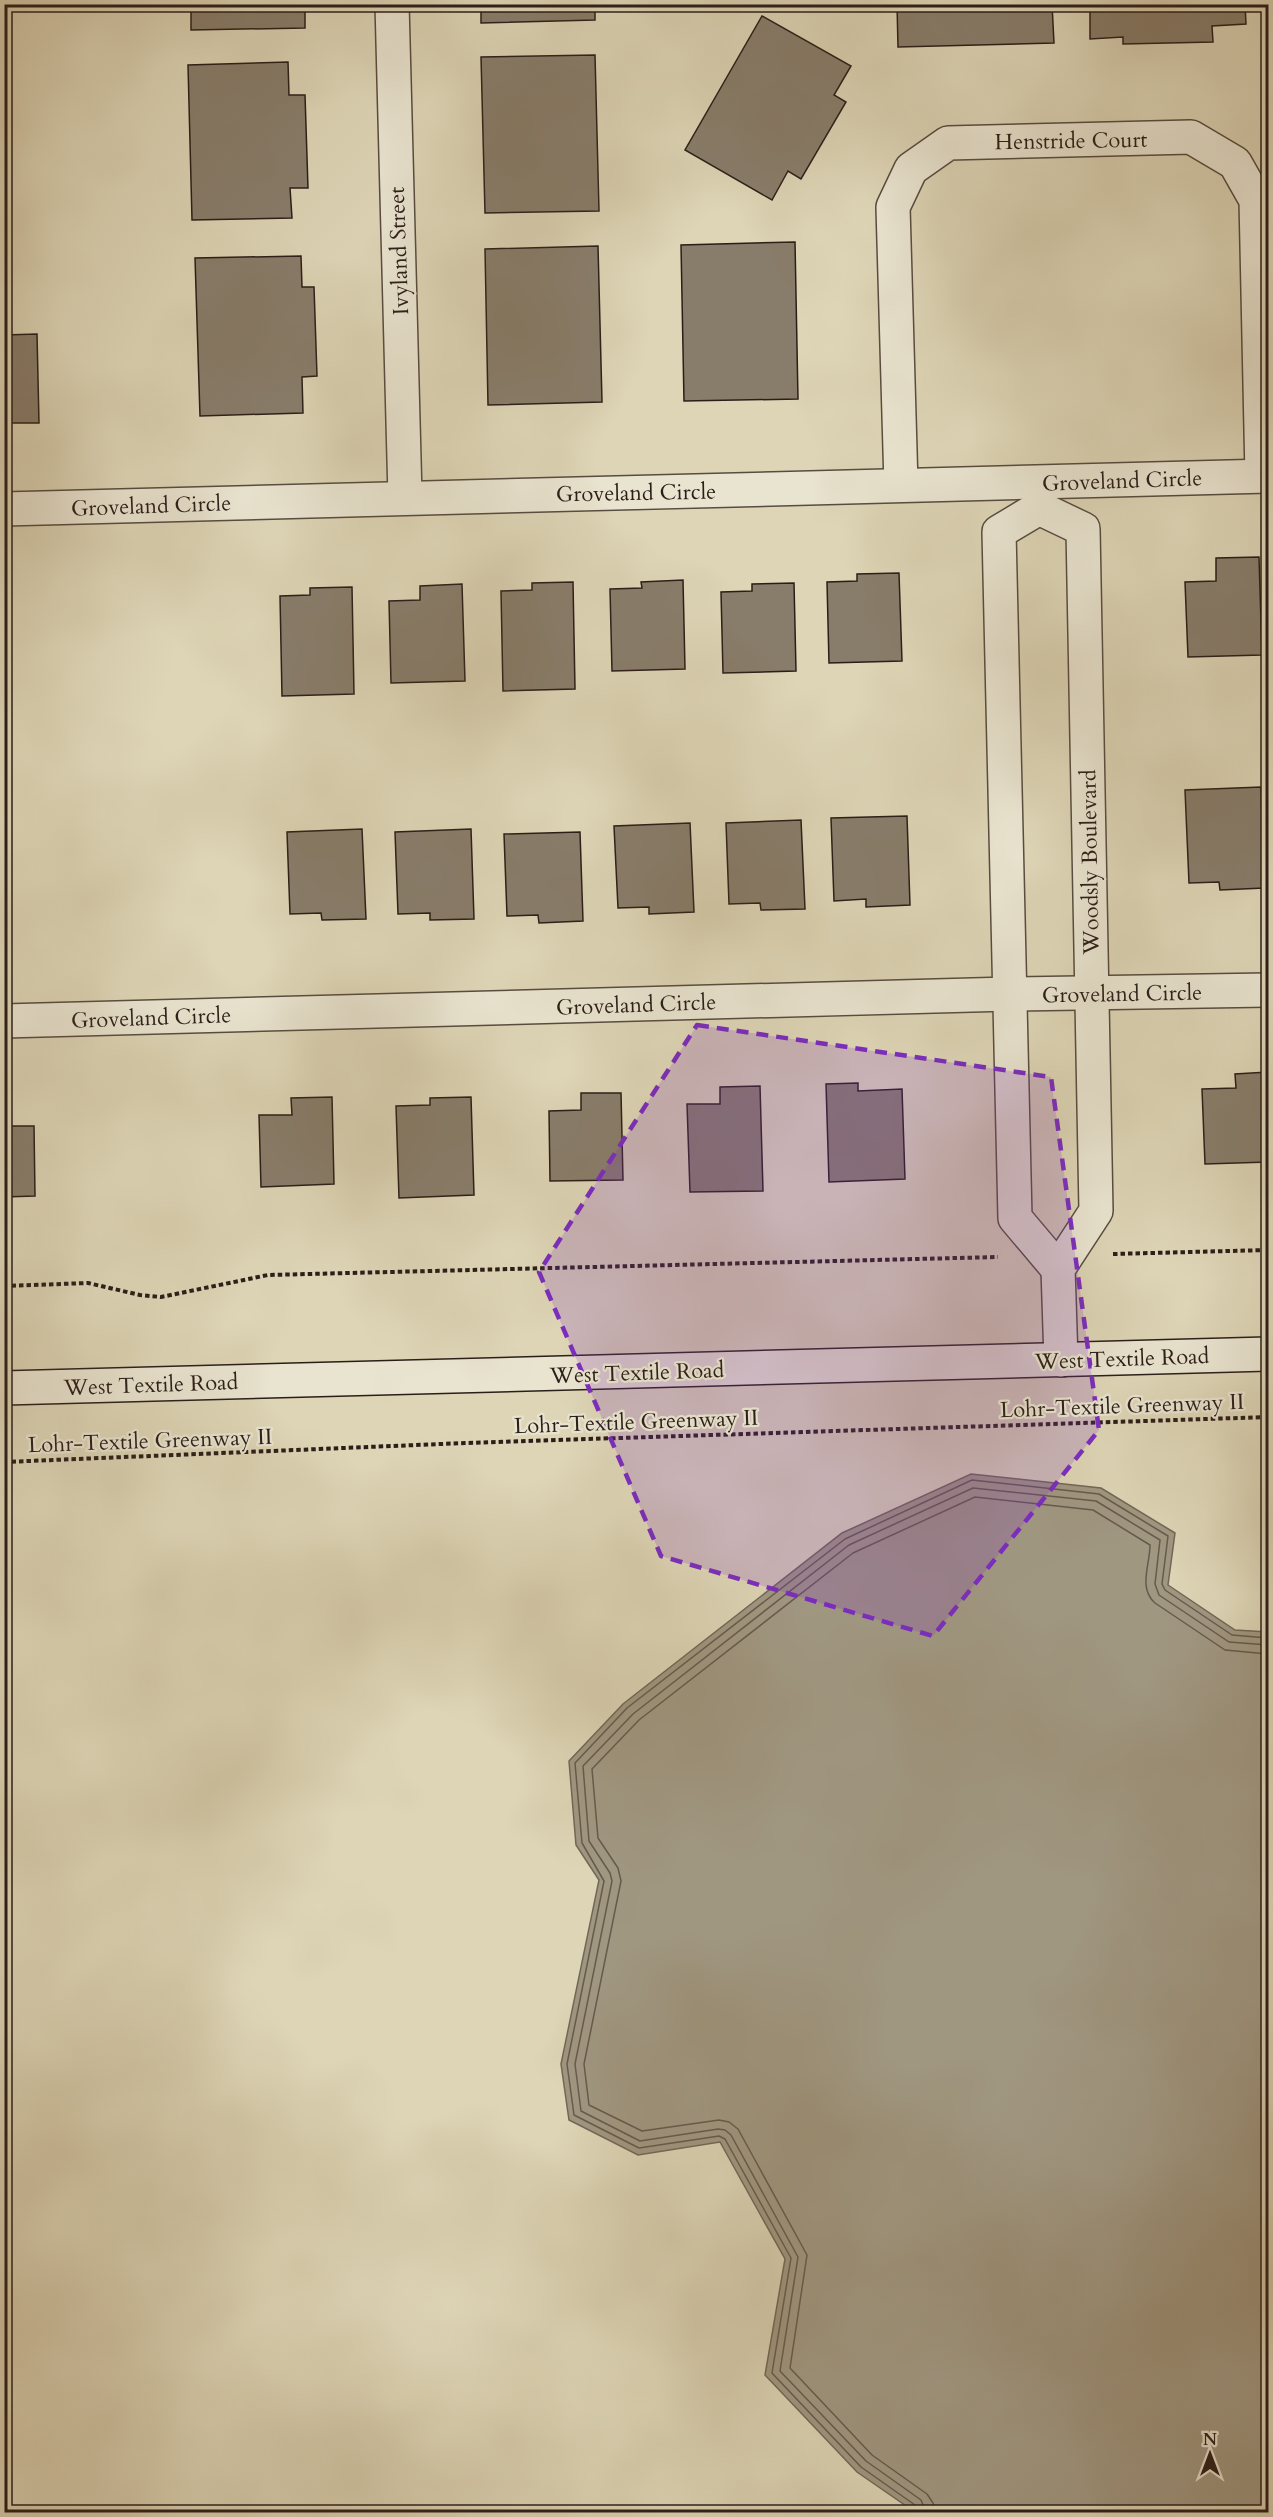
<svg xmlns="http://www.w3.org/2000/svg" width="1273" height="2517" font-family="Cardo,serif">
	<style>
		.water { fill: #a09781; stroke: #716757; stroke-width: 1.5 }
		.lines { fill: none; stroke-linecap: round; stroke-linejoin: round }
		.shore { stroke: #665a4d; stroke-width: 1.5 }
		.building { fill: #887d6b; stroke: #2b1e19; stroke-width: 1.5 }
		.street-casing { stroke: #584c40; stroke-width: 36 }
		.secondary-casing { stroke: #2b1e19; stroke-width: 36 }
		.path { stroke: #2b1e19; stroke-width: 4; stroke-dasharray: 4.5 3; stroke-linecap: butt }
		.street { stroke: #e9e4d0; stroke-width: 33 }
		.secondary { stroke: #e9e4d0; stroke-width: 33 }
		.marked { fill: #7b2cbf; fill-opacity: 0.2; stroke: #7b2cbf; stroke-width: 4.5; stroke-dasharray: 12 8; stroke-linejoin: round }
		.labels { text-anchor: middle; stroke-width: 4.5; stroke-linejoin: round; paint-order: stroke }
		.street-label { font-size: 22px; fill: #2b1e19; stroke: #e9e4d0 }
	</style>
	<rect width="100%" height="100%" fill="#ddd5b6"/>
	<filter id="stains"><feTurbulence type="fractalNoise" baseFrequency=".00333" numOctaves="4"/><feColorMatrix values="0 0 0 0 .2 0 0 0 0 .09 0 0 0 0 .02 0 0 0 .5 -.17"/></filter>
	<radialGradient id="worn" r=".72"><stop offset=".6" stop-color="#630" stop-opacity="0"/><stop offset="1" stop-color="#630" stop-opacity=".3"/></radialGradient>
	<polygon class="water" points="971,1474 1101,1488 1175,1533 1168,1585 1235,1630 1268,1632 1268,2512 915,2512 857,2472 765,2375 785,2259 720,2142 638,2155 569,2120 561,2064 599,1880 576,1845 569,1761 623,1704 842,1533"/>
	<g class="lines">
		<g class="shore">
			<polyline points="918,2512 915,2505 861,2467 772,2373 791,2258 725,2139 719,2136 639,2148 574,2115 567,2064 604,1881 582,1843 575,1763 627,1708 845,1539 972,1480 1099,1494 1168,1536 1162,1584 1165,1590 1232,1635 1268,1638"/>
			<polyline points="926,2512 921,2500 866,2461 780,2371 798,2257 731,2135 725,2130 718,2129 640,2141 581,2111 575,2064 612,1881 610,1873 589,1841 583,1766 633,1714 849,1545 973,1488 1096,1501 1160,1540 1155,1584 1159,1595 1229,1642 1268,1645"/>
			<path d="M935,2512L933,2503L927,2494L872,2455L790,2368L807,2255L738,2129L729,2122L719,2120L642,2131L589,2105L584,2064L621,1881L618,1868L598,1838L592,1769L639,1720L853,1553L975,1497L1093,1510L1150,1545C1150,1565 1138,1588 1155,1603L1225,1650L1268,1654"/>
		</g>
	</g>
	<g class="building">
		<polygon points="191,4 305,4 305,28 191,30"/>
		<polygon points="481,4 595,4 595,20 481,23"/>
		<polygon points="897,4 1052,4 1054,43 898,47"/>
		<polygon points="1090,4 1245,4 1246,24 1212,26 1213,42 1123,44 1123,37 1090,39"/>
		<polygon points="762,16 851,66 834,95 846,102 801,179 788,171 772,200 685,150"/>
		<polygon points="595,55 599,211 485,213 481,57"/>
		<polygon points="288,62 289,95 305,95 308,188 290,188 292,218 192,220 188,65"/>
		<polygon points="795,242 798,399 684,401 681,245"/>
		<polygon points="598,246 602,402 488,405 485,249"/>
		<polygon points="301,256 302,287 314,287 317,376 302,377 303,413 200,416 195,258"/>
		<polygon points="37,334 39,423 4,423 4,335"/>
		<polygon points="1259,557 1262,655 1188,657 1185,582 1216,581 1216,558"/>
		<polygon points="899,573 902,661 829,663 827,582 857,581 857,574"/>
		<polygon points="683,580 685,669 612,671 610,589 642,588 641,582"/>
		<polygon points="573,582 575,689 503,691 501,591 532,590 532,583"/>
		<polygon points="794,583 796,671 723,673 721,592 752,591 752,584"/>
		<polygon points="462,584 465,681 391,683 389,601 420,600 420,586"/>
		<polygon points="352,587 354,694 282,696 280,596 310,595 310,588"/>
		<polygon points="1261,787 1264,888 1220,890 1219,882 1189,883 1185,790"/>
		<polygon points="907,816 910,905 866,907 866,899 834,901 831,818"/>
		<polygon points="801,820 805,909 761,910 760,903 729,904 726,823"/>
		<polygon points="690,823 694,912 649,914 649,907 618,908 614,826"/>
		<polygon points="362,829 366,919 322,920 321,913 290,914 287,832"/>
		<polygon points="471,829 474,919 430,920 430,913 398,914 395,832"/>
		<polygon points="580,832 583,921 539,923 538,915 507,916 504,834"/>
		<polygon points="1268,1072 1268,1162 1205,1164 1202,1089 1236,1088 1235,1074"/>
		<polygon points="858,1083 858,1091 902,1089 905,1179 829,1182 826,1084"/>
		<polygon points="760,1086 763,1191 690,1192 687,1104 720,1104 720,1087"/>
		<polygon points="581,1093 621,1093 623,1180 550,1181 549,1111 581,1110"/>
		<polygon points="332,1097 334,1184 261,1187 259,1115 292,1115 291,1098"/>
		<polygon points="471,1097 474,1195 399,1198 396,1106 430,1105 430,1098"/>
		<polygon points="4,1126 34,1126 35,1196 4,1197"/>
	</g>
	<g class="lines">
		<g class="street-casing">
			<g id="street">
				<polyline points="392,4 405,497"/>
				<polyline points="901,485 893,207 911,169 948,143 1191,137 1235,163 1256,200 1262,476"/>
				<polyline points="1039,508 1083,529 1096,1211 1058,1269 1061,1360"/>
				<polyline points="1039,508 999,532 1015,1218 1058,1269"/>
				<polyline points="4,509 1268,476"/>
				<polyline points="4,1021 1009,994 1268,990"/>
			</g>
		</g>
		<g class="secondary-casing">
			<polyline id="secondary" points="4,1388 1268,1354"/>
		</g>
		<g class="path">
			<polyline points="1113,1254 1268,1250"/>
			<polyline points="4,1286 88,1283 140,1295 161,1297 268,1275 998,1257"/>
			<polyline points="4,1462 465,1443 1268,1417"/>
		</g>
		<use href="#street" class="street"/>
		<use href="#secondary" class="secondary"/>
	</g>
	<path class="marked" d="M697,1025L1051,1077L1099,1430L933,1636L661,1556L539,1272Z"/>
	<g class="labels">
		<g class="street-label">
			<text transform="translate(1071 140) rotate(-1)" y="8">Henstride Court</text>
			<text transform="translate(398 251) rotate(-92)" y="8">Ivyland Street</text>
			<text transform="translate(1122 480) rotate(-2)" y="8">Groveland Circle</text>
			<text transform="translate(636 492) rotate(-1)" y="8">Groveland Circle</text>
			<text transform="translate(151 505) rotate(-2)" y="8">Groveland Circle</text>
			<text transform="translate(1089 862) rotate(-91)" y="8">Woodsly Boulevard</text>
			<text transform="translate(1122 993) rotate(-1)" y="8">Groveland Circle</text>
			<text transform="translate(636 1004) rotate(-2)" y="8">Groveland Circle</text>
			<text transform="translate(151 1017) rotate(-2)" y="8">Groveland Circle</text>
			<text transform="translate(1122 1358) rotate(-2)" y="8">West Textile Road</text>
			<text transform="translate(637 1372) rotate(-2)" y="8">West Textile Road</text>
			<text transform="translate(151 1384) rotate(-2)" y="8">West Textile Road</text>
			<text transform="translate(1122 1405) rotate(-2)" y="8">Lohr-Textile Greenway II</text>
			<text transform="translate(636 1421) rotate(-2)" y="8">Lohr-Textile Greenway II</text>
			<text transform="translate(150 1440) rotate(-2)" y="8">Lohr-Textile Greenway II</text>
		</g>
	</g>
	<rect width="1273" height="2517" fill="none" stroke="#ddd5b6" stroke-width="24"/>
	<rect x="6" y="6" width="1261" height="2505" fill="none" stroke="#2b1e19" stroke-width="3"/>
	<rect x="12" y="12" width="1249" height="2493" fill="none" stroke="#2b1e19" stroke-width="1.5"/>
	<g transform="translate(1210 2454)" stroke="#e9e4d0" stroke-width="4.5" paint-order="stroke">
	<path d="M0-4.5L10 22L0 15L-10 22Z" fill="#2b1e19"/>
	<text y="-9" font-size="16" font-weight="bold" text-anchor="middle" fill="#2b1e19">N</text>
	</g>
	<rect width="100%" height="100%" filter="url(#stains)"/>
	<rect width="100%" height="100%" fill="url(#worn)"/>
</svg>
